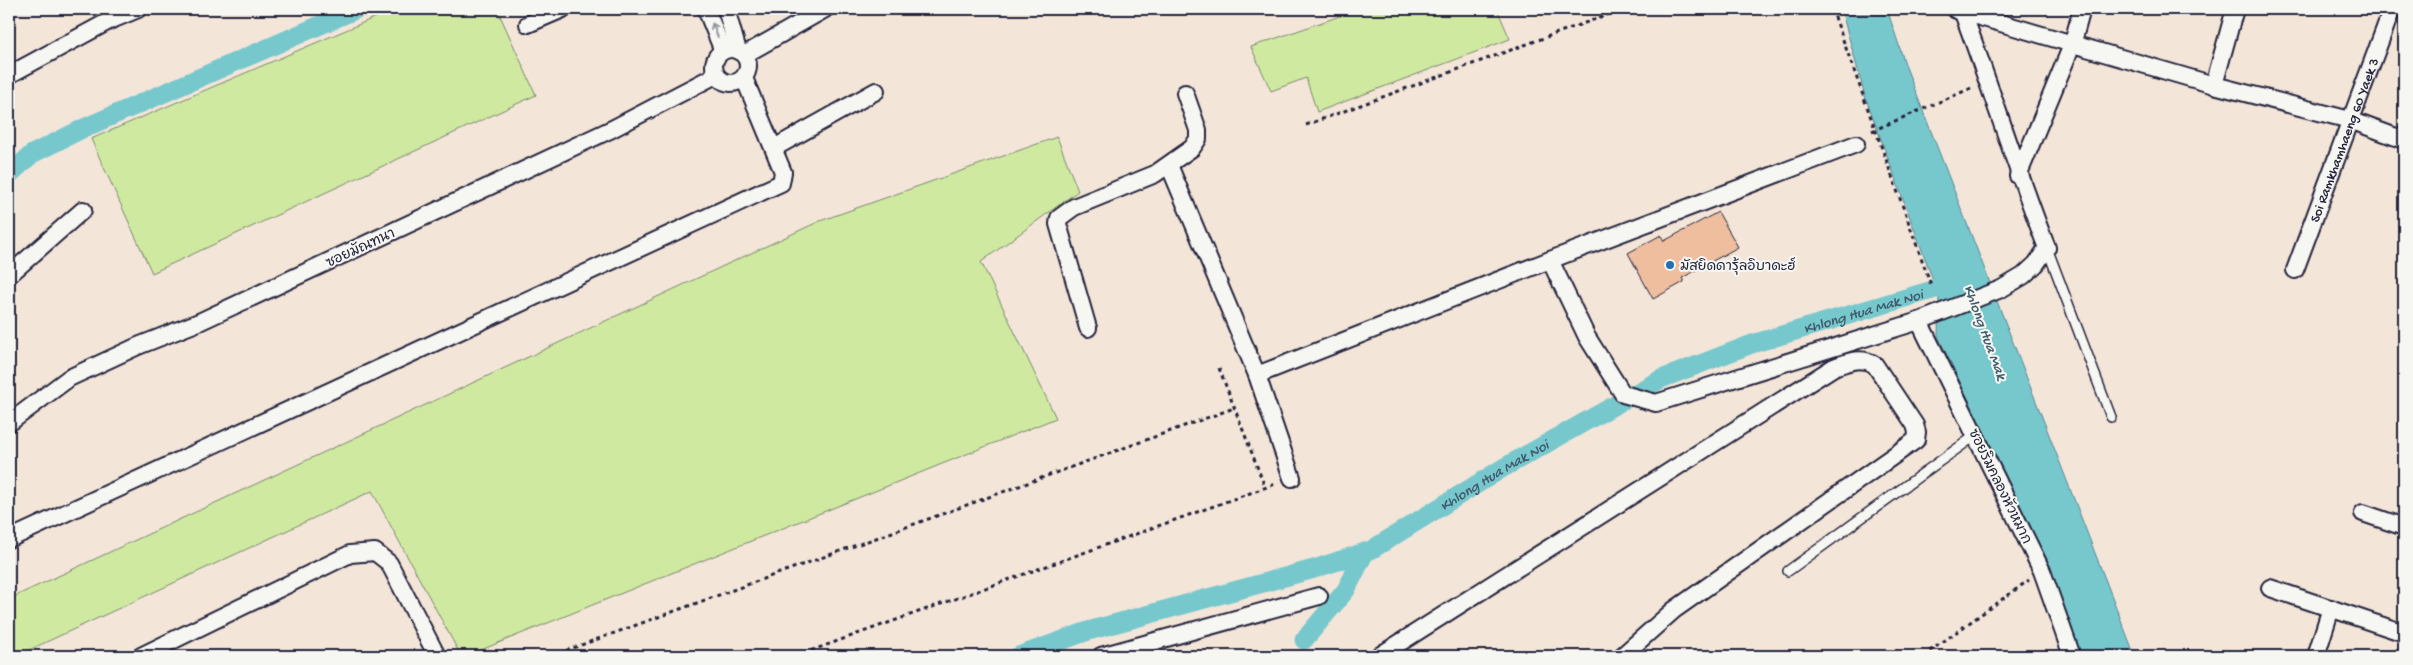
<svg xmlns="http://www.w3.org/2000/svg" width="2413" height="665" font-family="'Gochi Hand','Playpen Sans Thai',sans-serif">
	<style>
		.green { fill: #cfeaa0; stroke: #78866e }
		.water { fill: #77c8cd; stroke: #558693 }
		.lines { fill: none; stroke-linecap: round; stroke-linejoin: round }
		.canal { stroke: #77c8cd; stroke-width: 19 }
		.building { fill: #efbe9f; stroke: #22223b }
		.lane-casing { stroke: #22223b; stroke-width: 12 }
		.street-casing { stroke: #22223b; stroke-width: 20 }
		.path { stroke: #22223b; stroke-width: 3; stroke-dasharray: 4 4; stroke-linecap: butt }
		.lane { stroke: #f6f6f2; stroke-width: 9 }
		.street { stroke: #f6f6f2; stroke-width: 16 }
		.oneway { stroke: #9797a0 }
		.poi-dot { fill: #1f6fb2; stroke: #f6f6f2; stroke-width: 2 }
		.labels { text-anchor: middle; stroke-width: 4; stroke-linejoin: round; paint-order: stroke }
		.street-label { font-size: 14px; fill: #22223b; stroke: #f6f6f2 }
		.poi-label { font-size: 14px; fill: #22223b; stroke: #f6f6f2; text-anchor: start }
		.water-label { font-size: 15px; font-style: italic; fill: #405c6e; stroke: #f6f6f2 }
	</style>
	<rect width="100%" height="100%" fill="#f4e5d9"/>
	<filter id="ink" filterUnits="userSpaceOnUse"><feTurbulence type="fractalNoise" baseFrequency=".02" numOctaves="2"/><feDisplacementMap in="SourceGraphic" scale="10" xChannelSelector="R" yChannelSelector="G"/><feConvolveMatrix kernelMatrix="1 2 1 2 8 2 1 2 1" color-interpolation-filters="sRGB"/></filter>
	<g filter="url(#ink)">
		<g class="green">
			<polygon points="395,9 497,9 536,95 152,273 91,139"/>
			<polygon points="1360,9 1497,9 1510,39 1317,112 1306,78 1271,91 1251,47"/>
			<polygon points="1057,137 1078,191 981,262 1056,418 466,656 461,656 372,491 16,656 9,656 9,599 820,221"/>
		</g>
		<polygon class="water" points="1841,9 1887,9 1906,67 2135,656 2078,656 2048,566 1938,336 1939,296 1865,96"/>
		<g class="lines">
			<g class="canal">
				<polyline points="9,175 32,154 84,128 357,9"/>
				<polyline points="1304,640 1346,590 1365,552"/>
				<path id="s1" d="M1019,656L1088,631L1314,569L1371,550L1503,468L1661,379L1752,344L1959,282"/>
			</g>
		</g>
		<polygon class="building" points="1718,212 1738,247 1682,278 1684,282 1653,299 1628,253 1661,235 1664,241"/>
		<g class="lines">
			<g class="lane-casing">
				<g id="lane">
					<polyline points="2047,248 2111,417"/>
					<polyline points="1788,571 1976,435"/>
				</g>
			</g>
			<g class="street-casing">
				<g id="street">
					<polyline points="706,9 723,51"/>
					<polyline points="726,9 738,51"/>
					<polyline points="1956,10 2214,85 2350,120 2404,140"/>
					<polyline points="528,24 563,9"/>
					<circle cx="731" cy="66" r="17"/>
					<polyline points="744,55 825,9"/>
					<polyline points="9,75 109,21 138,9"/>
					<polyline points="2214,85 2235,9"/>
					<polyline points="774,148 876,91"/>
					<polyline points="1169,165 1257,375 1292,478"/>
					<polyline points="2018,176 2072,45 2082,9"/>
					<path d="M1550,260L1587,337L1623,394L1656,403L1919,321L2001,289L2023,276L2036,264L2047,248C2017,171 1992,91 1963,13"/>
					<path id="s2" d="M2295,270L2392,9"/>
					<polyline points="9,275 83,210"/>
					<polyline points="1919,321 2042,571 2072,656"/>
					<polyline points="1088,328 1058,224 1059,218 1074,207 1155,174 1192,148 1198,139 1198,130 1185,93"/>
					<polyline points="1257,375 1550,260 1856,144"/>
					<polyline points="9,423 69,378 138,346 199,322 612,129 716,75"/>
					<polyline points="2363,513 2404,527"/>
					<polyline points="9,539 781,183 783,172 744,78"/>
					<polyline points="2270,588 2404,633"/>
					<polyline points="141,656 350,554 375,552 389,563 437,656"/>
					<polyline points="1101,656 1319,596"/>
					<path d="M1379,656L1834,367C1848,362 1861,356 1875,365L1915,425L1917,432L1916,440L1674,610L1622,656"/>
					<polyline points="2316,656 2331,608"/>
				</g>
			</g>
			<g class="path">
				<polyline points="1832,9 1931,285"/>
				<polyline points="1306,125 1623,9"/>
				<polyline points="1872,131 1974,87"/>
				<polyline points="1219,368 1265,487"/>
				<polyline points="551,656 1234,408"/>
				<polyline points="796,656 1278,483"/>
				<polyline points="1923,656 2029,580"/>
			</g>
			<use href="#lane" class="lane"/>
			<use href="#street" class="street"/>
		</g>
		<defs><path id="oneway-shaft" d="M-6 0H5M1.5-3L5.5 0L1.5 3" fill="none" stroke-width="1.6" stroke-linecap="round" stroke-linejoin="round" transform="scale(1.25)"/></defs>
		<use class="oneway" href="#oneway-shaft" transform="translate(715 30) rotate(-112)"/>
	</g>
	<circle class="poi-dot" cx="1670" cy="265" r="5"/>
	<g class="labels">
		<g class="street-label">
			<text dy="5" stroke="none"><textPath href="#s2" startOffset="139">Soi Ramkhamhaeng 60 Yaek 3</textPath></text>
			<text transform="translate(360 247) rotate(-25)" y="5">ซอยมัณฑนา</text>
			<text transform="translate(2001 486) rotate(64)" y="5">ซอยริมคลองหัวหมาก</text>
		</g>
		<g class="poi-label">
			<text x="1680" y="270">มัสยิดดารุ้ลอิบาดะฮ์</text>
		</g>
		<g class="water-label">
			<text dy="5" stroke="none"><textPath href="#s1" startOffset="918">Khlong Hua Mak Noi</textPath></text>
			<text transform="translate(1986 332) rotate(70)" y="5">Khlong Hua Mak</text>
			<text dy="5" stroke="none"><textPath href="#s1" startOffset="512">Khlong Hua Mak Noi</textPath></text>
		</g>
	</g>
	<rect width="2413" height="665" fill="none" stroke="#f6f6f2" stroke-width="30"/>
	<rect x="15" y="15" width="2383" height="635" fill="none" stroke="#22223b" stroke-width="2" filter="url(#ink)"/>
</svg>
